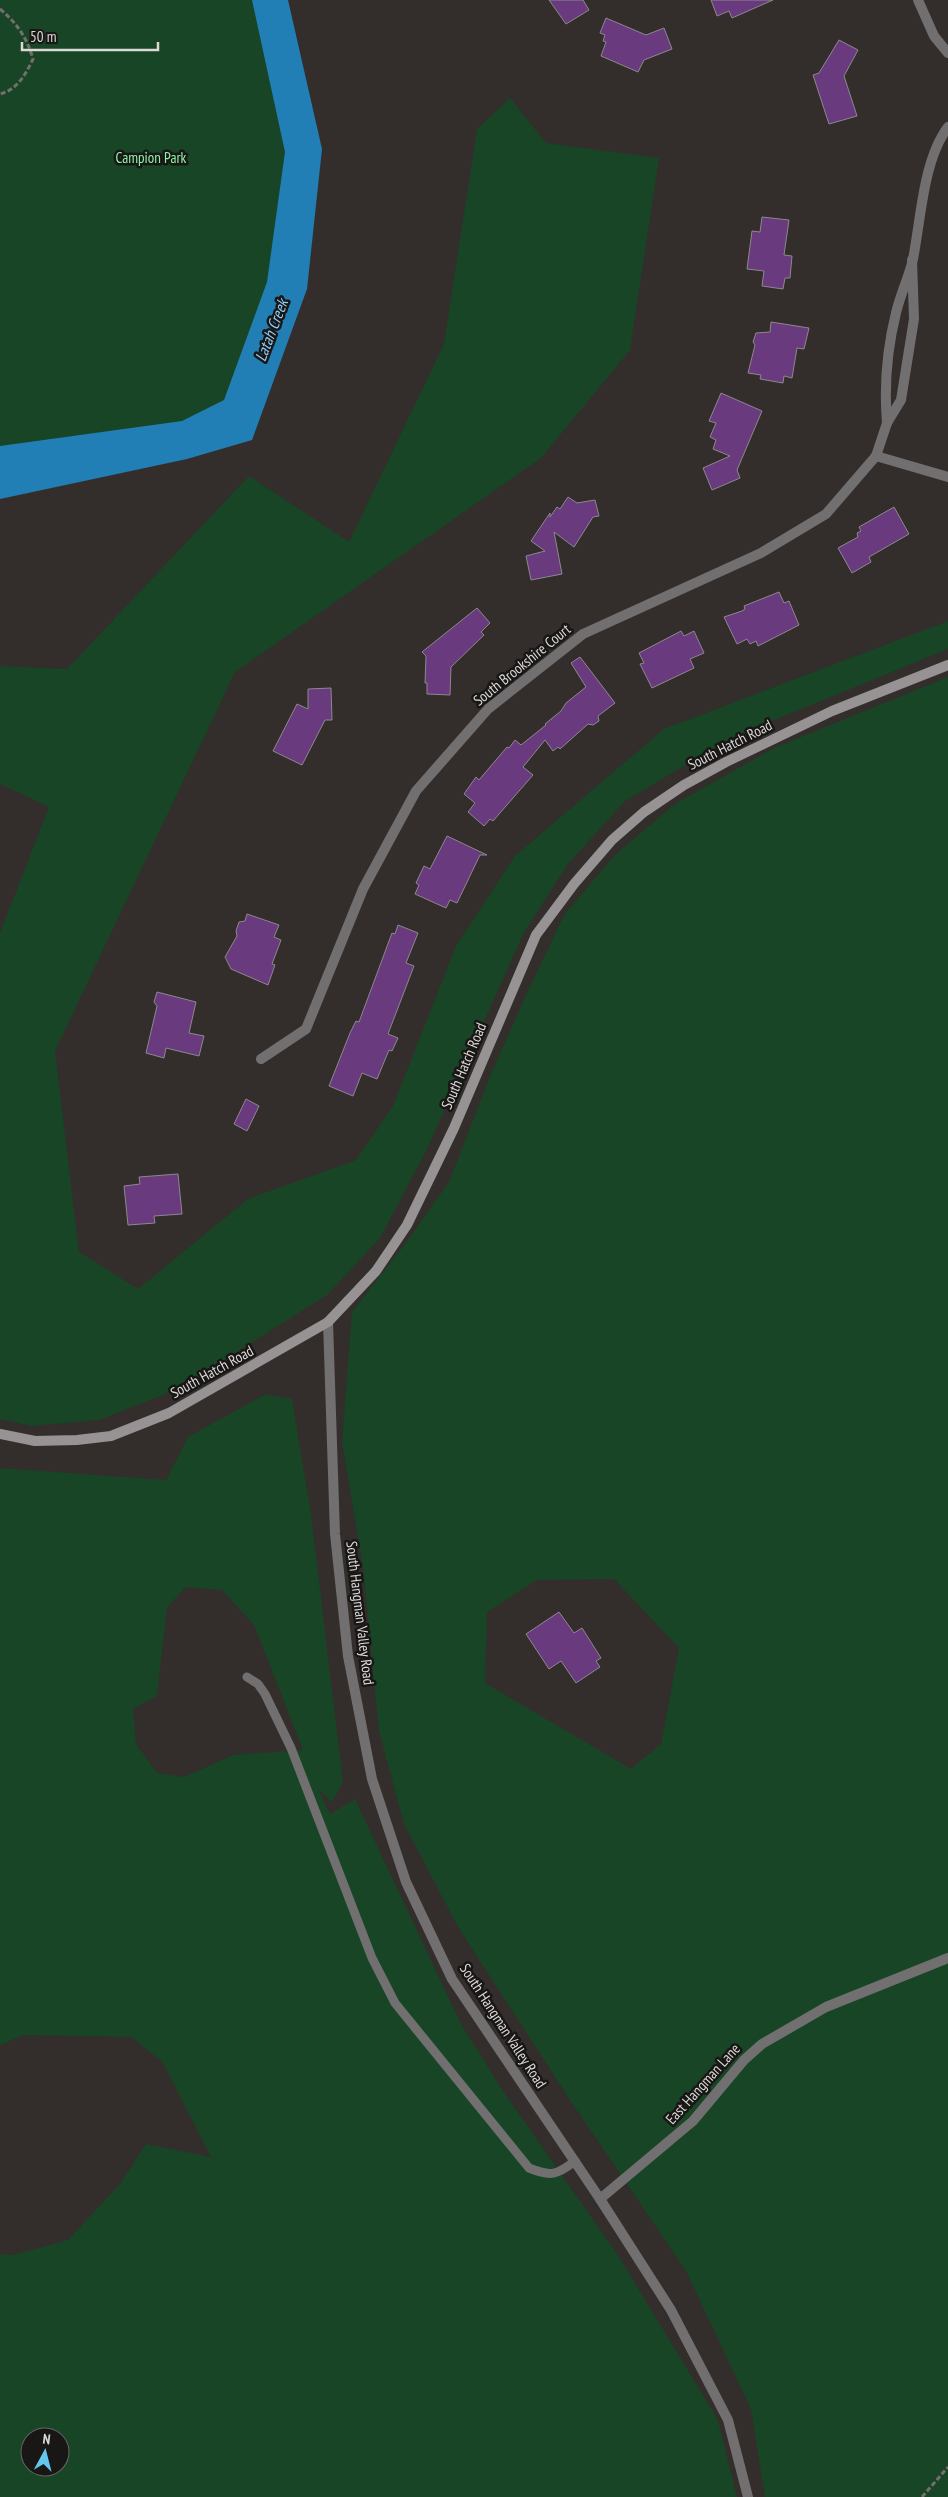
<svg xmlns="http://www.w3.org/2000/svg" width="948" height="2497" font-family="'PT Sans Narrow',sans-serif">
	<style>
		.green { fill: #184525; fill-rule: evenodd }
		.water { fill: #217fb5 }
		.building { fill: #693a7d; stroke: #8c898d }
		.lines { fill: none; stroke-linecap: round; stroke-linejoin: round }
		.path { stroke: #736f6e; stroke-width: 3; stroke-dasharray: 5 2.5; stroke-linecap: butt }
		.service { stroke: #726f70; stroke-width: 9 }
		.minor { stroke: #726f70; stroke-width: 10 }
		.tertiary { stroke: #726f70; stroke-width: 10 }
		.secondary { stroke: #979394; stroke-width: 10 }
		.labels { text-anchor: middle; stroke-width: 5; stroke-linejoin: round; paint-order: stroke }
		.park-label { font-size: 15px; fill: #8af4a5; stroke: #191716 }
		.street-label { font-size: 15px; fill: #dcd9d8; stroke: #191716 }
		.water-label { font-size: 16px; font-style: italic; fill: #90cefa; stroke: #191716 }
	</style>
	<rect width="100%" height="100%" fill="#332e2c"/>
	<g class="green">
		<polygon points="0,0 272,0 304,152 239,415 0,474"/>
		<polygon points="510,98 546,143 659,158 630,350 541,458 235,672 55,1051 79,1252 138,1289 248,1199 356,1160 393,1106 456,946 515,856 664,729 948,621 948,649 735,736 625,801 568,864 524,932 426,1151 380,1238 327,1295 178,1389 99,1420 31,1426 0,1419 0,933 49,807 0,784 0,666 67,669 249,476 349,542 444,344 477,129"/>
		<path d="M948,677V2497H765L751,2409L686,2271L572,2103L458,1927L404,1824L379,1731L363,1567L342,1442L352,1312L405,1244L449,1182L491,1074L526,995L564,915L615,855L675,804L774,748ZM614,1579L679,1648L661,1744L631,1769L485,1683L487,1612L537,1580Z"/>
		<path d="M266,1394L292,1399L311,1514L343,1782L332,1802L318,1789L330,1814L355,1799L461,2024L503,2091L619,2257L718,2420L737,2497H0V2254L13,2255L68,2240L120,2184L146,2144L211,2157L163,2063L132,2037L24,2035L0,2045V1468L166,1480L188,1437ZM186,1587L222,1590L254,1625L303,1750L233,1755L184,1777L157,1773L136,1744L133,1709L157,1696L167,1607ZM30,2437H60V2467H30Z"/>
	</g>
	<polygon class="water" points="252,0 288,0 322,149 307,289 252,440 187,459 0,499 0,446 182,421 224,400 267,282 285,152"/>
	<g class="building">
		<polygon points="549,0 583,0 589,10 566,24"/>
		<polygon points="711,0 773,0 732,18 729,11 717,16"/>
		<polygon points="606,18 646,35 664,28 672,49 644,60 638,72 601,56 606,42 603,41 605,35 600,33"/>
		<polygon points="839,40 858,50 844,76 857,116 829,124 813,75 819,73"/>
		<polygon points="762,217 789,220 784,255 792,256 790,278 785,278 783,289 762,286 764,271 747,269 752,231 760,232"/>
		<polygon points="771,322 809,328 804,349 797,348 792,378 784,376 783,383 760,379 761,375 748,373 755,345 753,342 756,333 770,332"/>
		<polygon points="721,393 762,411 737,470 740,478 712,490 703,468 730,456 713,449 716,440 710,437 716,423 709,421"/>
		<polygon points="568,497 577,503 595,500 599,516 593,517 574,547 554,532 562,574 531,580 526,556 545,551 531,541 550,513 550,517 557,507 560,509"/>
		<polygon points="894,507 909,534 869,557 871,562 852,573 838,548 858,537 857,533 861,531 859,527"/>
		<polygon points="779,592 784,603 789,601 799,625 758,646 756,641 750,644 747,639 737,644 724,617 742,611 745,609 744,606"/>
		<polygon points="477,608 490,623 481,632 484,635 451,667 450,695 427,694 427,683 425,683 426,656 422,652"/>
		<polygon points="681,631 684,636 694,631 704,653 690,659 694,668 652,688 640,664 644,663 639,653"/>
		<polygon points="580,657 615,703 598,716 599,721 593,725 588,724 560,749 558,747 553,751 545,740 523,767 533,775 493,821 490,819 484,826 468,812 475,803 464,794 476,777 479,780 507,747 509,748 515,740 521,745 546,725 545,724 561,711 566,703 586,687 571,663"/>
		<polygon points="331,688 332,720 325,720 302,765 273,751 297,704 308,709 308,689"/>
		<polygon points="447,836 487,855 480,855 457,903 450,900 446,908 415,894 419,885 416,883 424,866 430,869"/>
		<polygon points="247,914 279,925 274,937 281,940 272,964 275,965 268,985 231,969 225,957 237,936 236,931 239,922 245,921"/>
		<polygon points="398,925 418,933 406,963 414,966 388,1034 398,1038 392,1051 389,1050 377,1079 362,1073 353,1096 329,1086 350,1033 356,1021 359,1022 392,933 395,934"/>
		<polygon points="157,992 196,1002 189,1033 204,1036 199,1056 166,1048 164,1058 146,1053 157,1006 154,1002"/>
		<polygon points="246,1099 259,1106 247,1131 234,1124"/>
		<polygon points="178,1174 182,1214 154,1216 155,1223 128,1225 124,1186 140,1184 139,1177"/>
		<polygon points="559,1612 574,1633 582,1628 601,1658 596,1661 600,1667 576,1683 561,1661 549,1669 526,1634"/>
	</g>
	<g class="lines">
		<g class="path">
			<path d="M0,9C17,23 27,38 33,59C26,74 17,90 0,94"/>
			<polyline points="922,2497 948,2467"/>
		</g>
		<path class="service" d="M247,1677L258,1684L265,1694L291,1748L372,1958L395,2003L529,2168C551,2177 557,2175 575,2161"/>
		<g class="minor">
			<polyline points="918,0 934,36 948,53"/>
			<path d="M887,423C884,387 887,349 896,313C900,295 909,277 913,259C921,219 923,160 948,127"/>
			<polyline points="876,456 948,477"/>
			<polyline points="261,1059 306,1029 363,889 416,791 488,709 583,634 761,553 826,514 876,456 887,423 901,400 914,319 912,260"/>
			<polyline points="600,2199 693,2121 744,2060 762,2044 826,2007 948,1958"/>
		</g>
		<polyline class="tertiary" points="328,1322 335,1534 348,1656 372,1779 406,1882 452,1979 600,2199 671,2310 728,2420 748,2497"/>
		<polyline class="secondary" points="0,1434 35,1441 77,1440 111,1436 169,1413 328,1322 376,1271 407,1225 454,1128 536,935 574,884 612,840 644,812 684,785 726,762 832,711 948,665"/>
	</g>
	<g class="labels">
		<g class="park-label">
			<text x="151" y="163">Campion Park</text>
		</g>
		<g class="street-label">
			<text transform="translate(522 665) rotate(-39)" y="5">South Brookshire Court</text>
			<text transform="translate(730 745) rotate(-27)" y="5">South Hatch Road</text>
			<text transform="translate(464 1066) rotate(-67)" y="5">South Hatch Road</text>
			<text transform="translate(212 1372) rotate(-29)" y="5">South Hatch Road</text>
			<text transform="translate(360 1613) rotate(83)" y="5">South Hangman Valley Road</text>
			<text transform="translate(503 2026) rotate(57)" y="5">South Hangman Valley Road</text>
			<text transform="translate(703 2084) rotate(-48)" y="5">East Hangman Lane</text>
		</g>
		<g class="water-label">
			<text transform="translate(271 330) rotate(-69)" y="6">Latah Creek</text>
		</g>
	</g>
	<g transform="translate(45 2452) rotate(7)"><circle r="24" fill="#191716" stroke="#676564"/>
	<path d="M0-4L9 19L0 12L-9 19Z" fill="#64c5ee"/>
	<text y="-8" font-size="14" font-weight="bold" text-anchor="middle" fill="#dcd9d8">N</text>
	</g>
	<path d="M22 42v8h136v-8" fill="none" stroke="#dcd9d8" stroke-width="2.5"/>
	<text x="30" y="42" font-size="15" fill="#dcd9d8" stroke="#191716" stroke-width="4" paint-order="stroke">50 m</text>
</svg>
